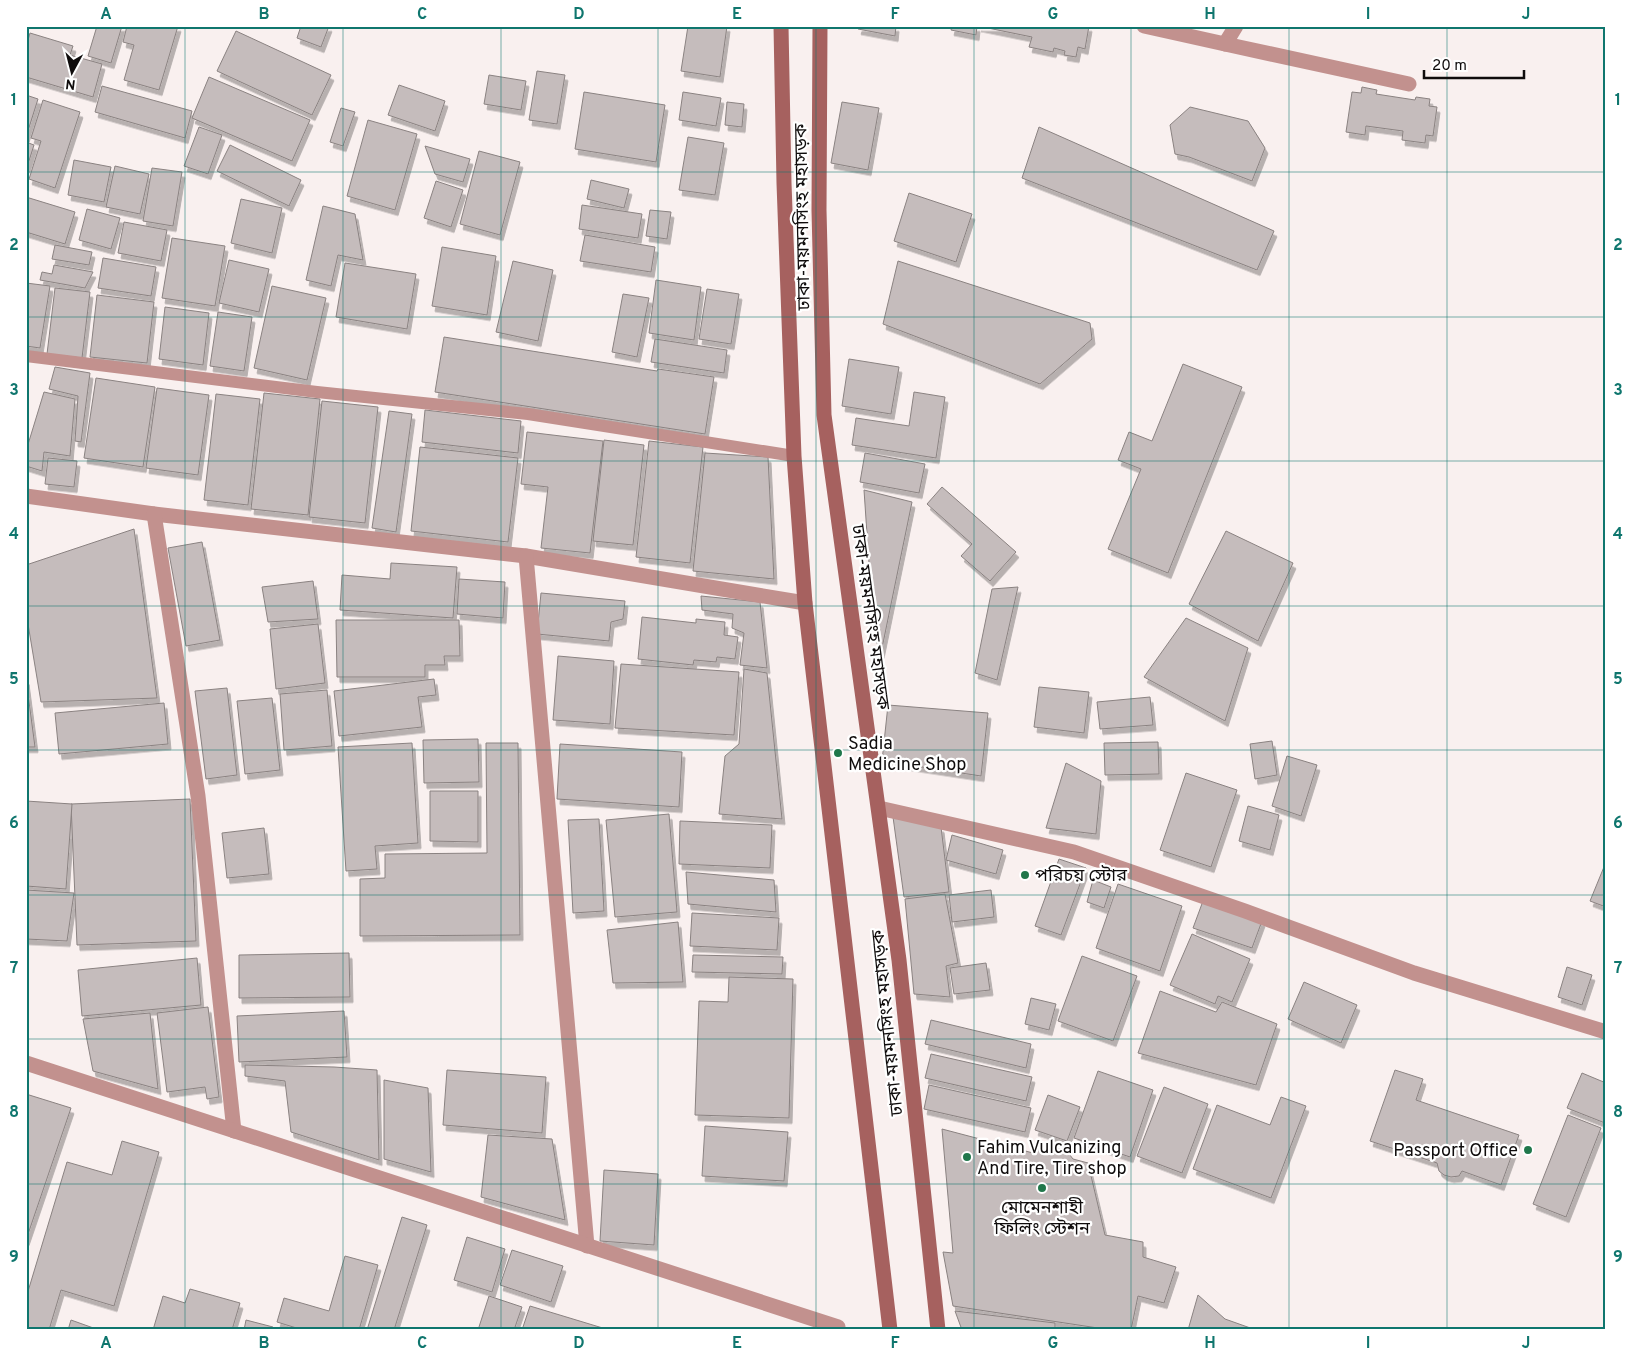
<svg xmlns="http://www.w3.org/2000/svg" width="1632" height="1356" font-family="Overpass,'Noto Sans Bengali',sans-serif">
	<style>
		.building { fill: #c5bcbc; stroke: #8a8281; filter: url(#shadow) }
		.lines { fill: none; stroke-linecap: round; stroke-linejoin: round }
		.lane { stroke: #c2918e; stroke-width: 12 }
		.street { stroke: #c2918e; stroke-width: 15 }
		.secondary { stroke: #a6615f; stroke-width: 15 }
		.grid { fill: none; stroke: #0f766e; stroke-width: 1; stroke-opacity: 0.55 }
		.poi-dot { fill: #20774b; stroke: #fff; stroke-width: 2 }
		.labels { text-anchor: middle; stroke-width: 4.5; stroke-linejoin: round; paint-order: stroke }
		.street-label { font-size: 18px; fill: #0f0c0c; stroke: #fff }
		.poi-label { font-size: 18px; fill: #0f0c0c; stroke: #fff; text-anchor: start }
		.neatline { fill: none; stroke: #0f766e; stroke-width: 2 }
		.grid-label { font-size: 16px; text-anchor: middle; font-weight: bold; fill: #0f766e }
	</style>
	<defs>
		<filter id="shadow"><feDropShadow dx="3" dy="5.5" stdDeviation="0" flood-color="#0004"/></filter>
	</defs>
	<rect width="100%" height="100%" fill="#f9f0ef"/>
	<g class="building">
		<polygon points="97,26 122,26 111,63 88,56"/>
		<polygon points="127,26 178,26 159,90 124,80 134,45 123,42"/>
		<polygon points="301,26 329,26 321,47 297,38"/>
		<polygon points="688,26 727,26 720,77 681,71"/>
		<polygon points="859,26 896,26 895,36 858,29"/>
		<polygon points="952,26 977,26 976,35 951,30"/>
		<polygon points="978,26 1089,26 1085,49 1078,47 1076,57 1064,55 1065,51 1054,48 1053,52 1029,47 1032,37"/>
		<polygon points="236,31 331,75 312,115 217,71"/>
		<polygon points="30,33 73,46 70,55 102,64 93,97 26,77 26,47"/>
		<polygon points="537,71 565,75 557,124 529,120"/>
		<polygon points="489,75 526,81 521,110 484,104"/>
		<polygon points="209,77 310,120 292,161 192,118"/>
		<polygon points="399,85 445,101 435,131 388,115"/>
		<polygon points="102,86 192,111 185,138 95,112"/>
		<polygon points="1362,87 1377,90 1376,94 1415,100 1416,97 1430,99 1429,106 1437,107 1433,136 1426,135 1425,143 1402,140 1403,131 1366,126 1365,135 1346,132 1352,92 1361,93"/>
		<polygon points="584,92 665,105 656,162 575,149"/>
		<polygon points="683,92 721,98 716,126 679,120"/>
		<polygon points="26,95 38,99 26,137"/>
		<polygon points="43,100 80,112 55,188 29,179 41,141 31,138"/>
		<polygon points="727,102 744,104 742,127 725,125"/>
		<polygon points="842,102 879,108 868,170 831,163"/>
		<polygon points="1190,107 1248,121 1265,148 1252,181 1189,157 1175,154 1170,125"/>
		<polygon points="341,108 355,112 343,146 330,142"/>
		<polygon points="368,120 417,134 395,210 347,196"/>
		<polygon points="199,127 222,135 208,174 184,166"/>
		<polygon points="1039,127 1274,231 1257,270 1022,178"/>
		<polygon points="688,137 724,143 715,195 679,190"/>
		<polygon points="26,142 34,145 27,167 26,167"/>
		<polygon points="230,145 301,180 289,206 217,171"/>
		<polygon points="425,146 470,159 463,182 435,174"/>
		<polygon points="479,151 520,162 500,235 460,224"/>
		<polygon points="74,160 111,167 104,202 68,195"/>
		<polygon points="115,166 149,174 140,214 106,207"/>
		<polygon points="152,168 182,172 173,226 143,221"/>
		<polygon points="591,180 629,189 624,208 587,199"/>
		<polygon points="436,181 463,190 451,227 424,218"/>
		<polygon points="909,193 972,214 956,262 894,241"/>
		<polygon points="26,197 75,212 65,244 26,232"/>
		<polygon points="241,199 282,208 272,253 231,243"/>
		<polygon points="582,205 642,214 638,238 579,229"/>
		<polygon points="323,206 355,214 363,260 338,255 331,286 306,280"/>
		<polygon points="87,209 120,218 111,249 79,240"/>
		<polygon points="650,210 671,212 667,239 646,236"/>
		<polygon points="124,222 167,230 161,261 118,253"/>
		<polygon points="585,235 655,247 651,272 580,261"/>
		<polygon points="172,238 225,246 215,306 162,298"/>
		<polygon points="55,245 92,252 89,265 52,259"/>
		<polygon points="442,247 496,256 487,315 432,306"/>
		<polygon points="103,258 156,267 151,296 98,288"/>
		<polygon points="229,260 269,269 259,312 219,303"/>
		<polygon points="513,261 553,270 538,341 496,332"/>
		<polygon points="898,261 1090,323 1092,339 1040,384 883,324"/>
		<polygon points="345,263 416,274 407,329 336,317"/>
		<polygon points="54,265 93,272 85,288 40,280 42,272 52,274"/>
		<polygon points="656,280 701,287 694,340 649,333"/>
		<polygon points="26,283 50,286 40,348 26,346"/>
		<polygon points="272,286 326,298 307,380 254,368"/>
		<polygon points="55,288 90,292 82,358 47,354"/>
		<polygon points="707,289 739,294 731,344 699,339"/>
		<polygon points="623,294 649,298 637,357 612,352"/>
		<polygon points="97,295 154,302 147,363 90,357"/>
		<polygon points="165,307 209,313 203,365 159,359"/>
		<polygon points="218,312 252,317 244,371 210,366"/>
		<polygon points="444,337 657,371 658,369 714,377 705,434 435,392"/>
		<polygon points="655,339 727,350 724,373 651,362"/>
		<polygon points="849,359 899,367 891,414 842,406"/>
		<polygon points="1183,364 1242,387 1168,573 1108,549 1141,469 1118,460 1129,432 1152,441"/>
		<polygon points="55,367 90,373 81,442 75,441 78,396 49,389"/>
		<polygon points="96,378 155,387 143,467 84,458"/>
		<polygon points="157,388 209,395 198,475 146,468"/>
		<polygon points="44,392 75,399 70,456 44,452 42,471 26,466 26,451"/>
		<polygon points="914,392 945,397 936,458 852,445 856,418 909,426"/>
		<polygon points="264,393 320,399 308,515 251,509"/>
		<polygon points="216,394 260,399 248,505 204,500"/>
		<polygon points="322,401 378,407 365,523 309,517"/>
		<polygon points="425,410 521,421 518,453 422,442"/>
		<polygon points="389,411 412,414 396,532 372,528"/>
		<polygon points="527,432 603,441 590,553 541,548 548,487 521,484"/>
		<polygon points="604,440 644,445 633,545 593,541"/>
		<polygon points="649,441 703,447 690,563 636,557"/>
		<polygon points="420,447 518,458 508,542 411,531"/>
		<polygon points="705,453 768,457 774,579 693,571"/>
		<polygon points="865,453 925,464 919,493 860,482"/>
		<polygon points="48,458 77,461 74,487 45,484"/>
		<polygon points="942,487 1016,552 990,581 961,556 972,544 927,504"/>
		<polygon points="864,490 912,502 881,653 874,636"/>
		<polygon points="134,529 157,698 41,702 26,612 26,565"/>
		<polygon points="1226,531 1293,563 1258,641 1189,604"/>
		<polygon points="202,542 220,640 186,646 168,548"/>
		<polygon points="391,563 457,567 453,618 340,610 342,575 390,579"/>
		<polygon points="459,579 505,582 503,618 457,614"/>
		<polygon points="313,581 318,619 268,622 262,587"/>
		<polygon points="1018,587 997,680 975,673 992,589"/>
		<polygon points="541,593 625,601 623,619 611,622 609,641 537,634"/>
		<polygon points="701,596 760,602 767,668 740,665 744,633 732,628 733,614 702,610"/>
		<polygon points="642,617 696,623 696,619 725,622 724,635 738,637 735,659 717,657 716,662 694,660 693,665 638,659"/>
		<polygon points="1186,618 1248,648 1225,721 1144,677"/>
		<polygon points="336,620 459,620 460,656 444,656 445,665 425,665 425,677 337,677"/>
		<polygon points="318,624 325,683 276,689 270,629"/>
		<polygon points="558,656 614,661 610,724 553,720"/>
		<polygon points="621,664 739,672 734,735 615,728"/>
		<polygon points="744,669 767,673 782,819 719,814 725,756 739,744"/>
		<polygon points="26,679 35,747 26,747"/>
		<polygon points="434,679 436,695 418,697 422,727 339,736 334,691"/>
		<polygon points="1039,687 1089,692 1084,733 1034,727"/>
		<polygon points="227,688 237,775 206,779 195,691"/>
		<polygon points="327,690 332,746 284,750 280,694"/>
		<polygon points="1150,697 1153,725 1100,729 1097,702"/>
		<polygon points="272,698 280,770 245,774 237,701"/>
		<polygon points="164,703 168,744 59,754 55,713"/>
		<polygon points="888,705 988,713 981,776 882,761"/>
		<polygon points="478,739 479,782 424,783 423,740"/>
		<polygon points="1272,741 1277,775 1255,779 1250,744"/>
		<polygon points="1158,742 1159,774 1105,775 1104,743"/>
		<polygon points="412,743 418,843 375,846 377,869 346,871 338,747"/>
		<polygon points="486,743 518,743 520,935 360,936 360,879 385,878 385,854 487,853"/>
		<polygon points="560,744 682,752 679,807 557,799"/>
		<polygon points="1287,756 1317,765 1301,816 1272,806"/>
		<polygon points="1066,763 1101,781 1096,834 1046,828"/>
		<polygon points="1186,773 1237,790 1211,867 1160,850"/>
		<polygon points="430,791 478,791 478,842 430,841"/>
		<polygon points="190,799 196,941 77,945 71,804"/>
		<polygon points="26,801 72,804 66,889 26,886"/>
		<polygon points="1248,806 1279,815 1270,850 1239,841"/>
		<polygon points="669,814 677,912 615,917 606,820"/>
		<polygon points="893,817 941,827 949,892 904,897"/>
		<polygon points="599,819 604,911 573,913 568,820"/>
		<polygon points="680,821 772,825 770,868 679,864"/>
		<polygon points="264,828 269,874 227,878 222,833"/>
		<polygon points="952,835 1003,850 996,874 946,860"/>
		<polygon points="1059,859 1086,868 1061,935 1035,926"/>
		<polygon points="1606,862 1606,907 1590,901"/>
		<polygon points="686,872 774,880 776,912 688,904"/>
		<polygon points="1093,880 1111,887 1104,908 1087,902"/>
		<polygon points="1118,884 1182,906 1160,971 1096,948"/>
		<polygon points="26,890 74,893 67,941 26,939"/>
		<polygon points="991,890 994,917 952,922 949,895"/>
		<polygon points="945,894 958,963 946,966 950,997 914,994 905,899"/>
		<polygon points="1203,901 1262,921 1252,948 1193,928"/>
		<polygon points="692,913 779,918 777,950 690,946"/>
		<polygon points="678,922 683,982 613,983 607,930"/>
		<polygon points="1192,934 1250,959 1232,1002 1218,996 1215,1004 1170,985"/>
		<polygon points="349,953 350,997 239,998 239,955"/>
		<polygon points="693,955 783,957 782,974 692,972"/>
		<polygon points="1082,956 1137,976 1113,1041 1058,1021"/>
		<polygon points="197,958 201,1005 82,1016 78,970"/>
		<polygon points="986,963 990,990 954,994 950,968"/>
		<polygon points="1567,967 1592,975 1582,1005 1558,997"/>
		<polygon points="729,977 793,979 789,1118 695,1115 699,1001 728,1002"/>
		<polygon points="1304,982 1357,1005 1341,1043 1288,1019"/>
		<polygon points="1160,991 1216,1012 1222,1002 1277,1024 1256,1085 1138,1053"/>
		<polygon points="1031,998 1056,1004 1049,1030 1025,1024"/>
		<polygon points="208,1007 219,1097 207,1099 205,1087 167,1092 157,1013"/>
		<polygon points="344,1011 347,1057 239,1062 237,1016"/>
		<polygon points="150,1013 158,1089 93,1071 83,1019"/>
		<polygon points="931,1020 1031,1044 1026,1068 925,1044"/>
		<polygon points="931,1054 1032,1077 1026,1101 925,1078"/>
		<polygon points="245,1065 334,1067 377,1070 379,1160 291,1132 285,1081 245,1076"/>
		<polygon points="447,1070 546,1077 542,1133 443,1125"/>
		<polygon points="1395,1070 1423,1079 1416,1100 1519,1135 1501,1185 1462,1171 1459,1176 1451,1177 1444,1175 1439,1171 1437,1163 1370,1141"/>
		<polygon points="1098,1071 1153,1090 1130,1157 1074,1138"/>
		<polygon points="1582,1073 1606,1083 1605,1123 1567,1108"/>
		<polygon points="384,1080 428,1088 431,1172 384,1159"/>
		<polygon points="929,1085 1031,1108 1025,1132 924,1109"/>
		<polygon points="1164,1087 1208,1104 1182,1173 1137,1156"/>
		<polygon points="26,1094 71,1108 26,1240"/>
		<polygon points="1048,1095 1080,1107 1067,1141 1035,1130"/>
		<polygon points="1281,1097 1306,1106 1271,1198 1193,1169 1217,1105 1270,1125"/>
		<polygon points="1568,1115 1601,1128 1566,1217 1533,1204"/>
		<polygon points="705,1126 788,1132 784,1181 702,1176"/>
		<polygon points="942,1129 1033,1153 1036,1144 1066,1150 1073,1159 1088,1163 1105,1235 1143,1242 1143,1257 1176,1267 1164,1303 1138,1296 1131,1330 1111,1330 953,1306 943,1252 953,1253"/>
		<polygon points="488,1135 552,1139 565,1220 481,1197"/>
		<polygon points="122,1141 159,1152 114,1306 61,1290 49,1330 26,1330 26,1298 67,1162 112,1175"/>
		<polygon points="604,1170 658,1174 654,1245 600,1241"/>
		<polygon points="402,1217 427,1225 394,1330 367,1330"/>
		<polygon points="467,1237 505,1249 492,1292 454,1280"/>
		<polygon points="512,1250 563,1266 551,1302 500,1285"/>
		<polygon points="345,1256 378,1265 359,1330 303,1330 277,1322 284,1298 329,1311"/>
		<polygon points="190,1289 240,1303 232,1330 153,1330 163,1296 185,1303"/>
		<polygon points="1198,1295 1225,1319 1256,1330 1188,1330"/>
		<polygon points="489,1296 522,1307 514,1330 478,1330"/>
		<polygon points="530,1306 606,1329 522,1330"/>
		<polygon points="955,1311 1055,1323 1055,1330 962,1330"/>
		<polygon points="71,1320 99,1330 68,1330"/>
		<polygon points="246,1320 273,1327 272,1330 244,1330"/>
	</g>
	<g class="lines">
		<polyline class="lane" points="26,356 317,392 528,414 794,456"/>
		<g class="street">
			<polyline points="1144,26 1225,44 1236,26"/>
			<polyline points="1225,44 1409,84"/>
			<polyline points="26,496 154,514 526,556 805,603"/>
			<polyline points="154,514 198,796 234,1131"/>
			<polyline points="526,556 587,1246"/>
			<polyline points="879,808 1074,852 1245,911 1414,973 1606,1032"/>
			<polyline points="26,1063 838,1327"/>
		</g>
		<g class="secondary">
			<polyline points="781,26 784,183 794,456 805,603 890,1330"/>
			<polyline points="820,26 819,210 824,415 899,960 938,1330"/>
		</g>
	</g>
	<path class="grid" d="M185,26V1330M343,26V1330M501,26V1330M658,26V1330M816,26V1330M974,26V1330M1131,26V1330M1289,26V1330M1447,26V1330M26,172H1606M26,317H1606M26,461H1606M26,606H1606M26,750H1606M26,895H1606M26,1039H1606M26,1184H1606"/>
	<g class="poi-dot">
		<circle cx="838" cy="753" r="5"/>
		<circle cx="1025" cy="875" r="5"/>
		<circle cx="1528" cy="1150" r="5"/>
		<circle cx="967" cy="1157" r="5"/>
		<circle cx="1042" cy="1188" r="5"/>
	</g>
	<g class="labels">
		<g class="street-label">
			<text transform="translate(802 217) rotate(-91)" y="6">ঢাকা-ময়মনসিংহ মহাসড়ক</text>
			<text transform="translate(871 617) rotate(82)" y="6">ঢাকা-ময়মনসিংহ মহাসড়ক</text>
			<text transform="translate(887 1023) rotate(-96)" y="6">ঢাকা-ময়মনসিংহ মহাসড়ক</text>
		</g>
		<g class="poi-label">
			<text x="848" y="749">Sadia<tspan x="848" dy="21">Medicine Shop</tspan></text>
			<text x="1035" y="881">পরিচয় স্টোর</text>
			<text x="977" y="1153">Fahim Vulcanizing<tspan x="977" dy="21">And Tire, Tire shop</tspan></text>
			<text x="1518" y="1156" text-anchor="end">Passport Office</text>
			<text x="1042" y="1213" text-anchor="middle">মোমেনশাহী<tspan x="1042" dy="21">ফিলিং স্টেশন</tspan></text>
		</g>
	</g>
	<rect width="1632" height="1356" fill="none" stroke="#ffffff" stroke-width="55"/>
	<g transform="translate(72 72) rotate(187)" stroke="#ffffff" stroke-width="4" paint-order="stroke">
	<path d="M0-4L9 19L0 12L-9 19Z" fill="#0f0c0c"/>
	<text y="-8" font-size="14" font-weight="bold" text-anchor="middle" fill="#0f0c0c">N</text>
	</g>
	<path d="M1424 70v8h100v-8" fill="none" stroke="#0f0c0c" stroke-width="2.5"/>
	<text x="1432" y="70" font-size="15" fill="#0f0c0c" stroke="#ffffff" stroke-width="4" paint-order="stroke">20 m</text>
	<rect x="28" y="28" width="1576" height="1300" class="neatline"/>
	<g class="grid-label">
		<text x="106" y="19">A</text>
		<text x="264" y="19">B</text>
		<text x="422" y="19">C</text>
		<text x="579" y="19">D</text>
		<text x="737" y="19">E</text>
		<text x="895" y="19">F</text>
		<text x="1053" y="19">G</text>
		<text x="1210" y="19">H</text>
		<text x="1368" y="19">I</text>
		<text x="1526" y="19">J</text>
		<text x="14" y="105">1</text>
		<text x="1618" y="105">1</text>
		<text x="14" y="250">2</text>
		<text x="1618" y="250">2</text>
		<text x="14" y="395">3</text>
		<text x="1618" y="395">3</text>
		<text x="14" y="539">4</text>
		<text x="1618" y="539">4</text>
		<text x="14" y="684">5</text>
		<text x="1618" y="684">5</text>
		<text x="14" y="828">6</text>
		<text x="1618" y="828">6</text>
		<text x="14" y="973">7</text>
		<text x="1618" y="973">7</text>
		<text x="14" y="1117">8</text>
		<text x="1618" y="1117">8</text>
		<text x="14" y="1262">9</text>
		<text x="1618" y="1262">9</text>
		<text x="106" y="1348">A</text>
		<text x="264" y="1348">B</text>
		<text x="422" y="1348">C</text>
		<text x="579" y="1348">D</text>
		<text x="737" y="1348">E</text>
		<text x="895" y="1348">F</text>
		<text x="1053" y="1348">G</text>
		<text x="1210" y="1348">H</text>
		<text x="1368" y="1348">I</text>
		<text x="1526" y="1348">J</text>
	</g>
</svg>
